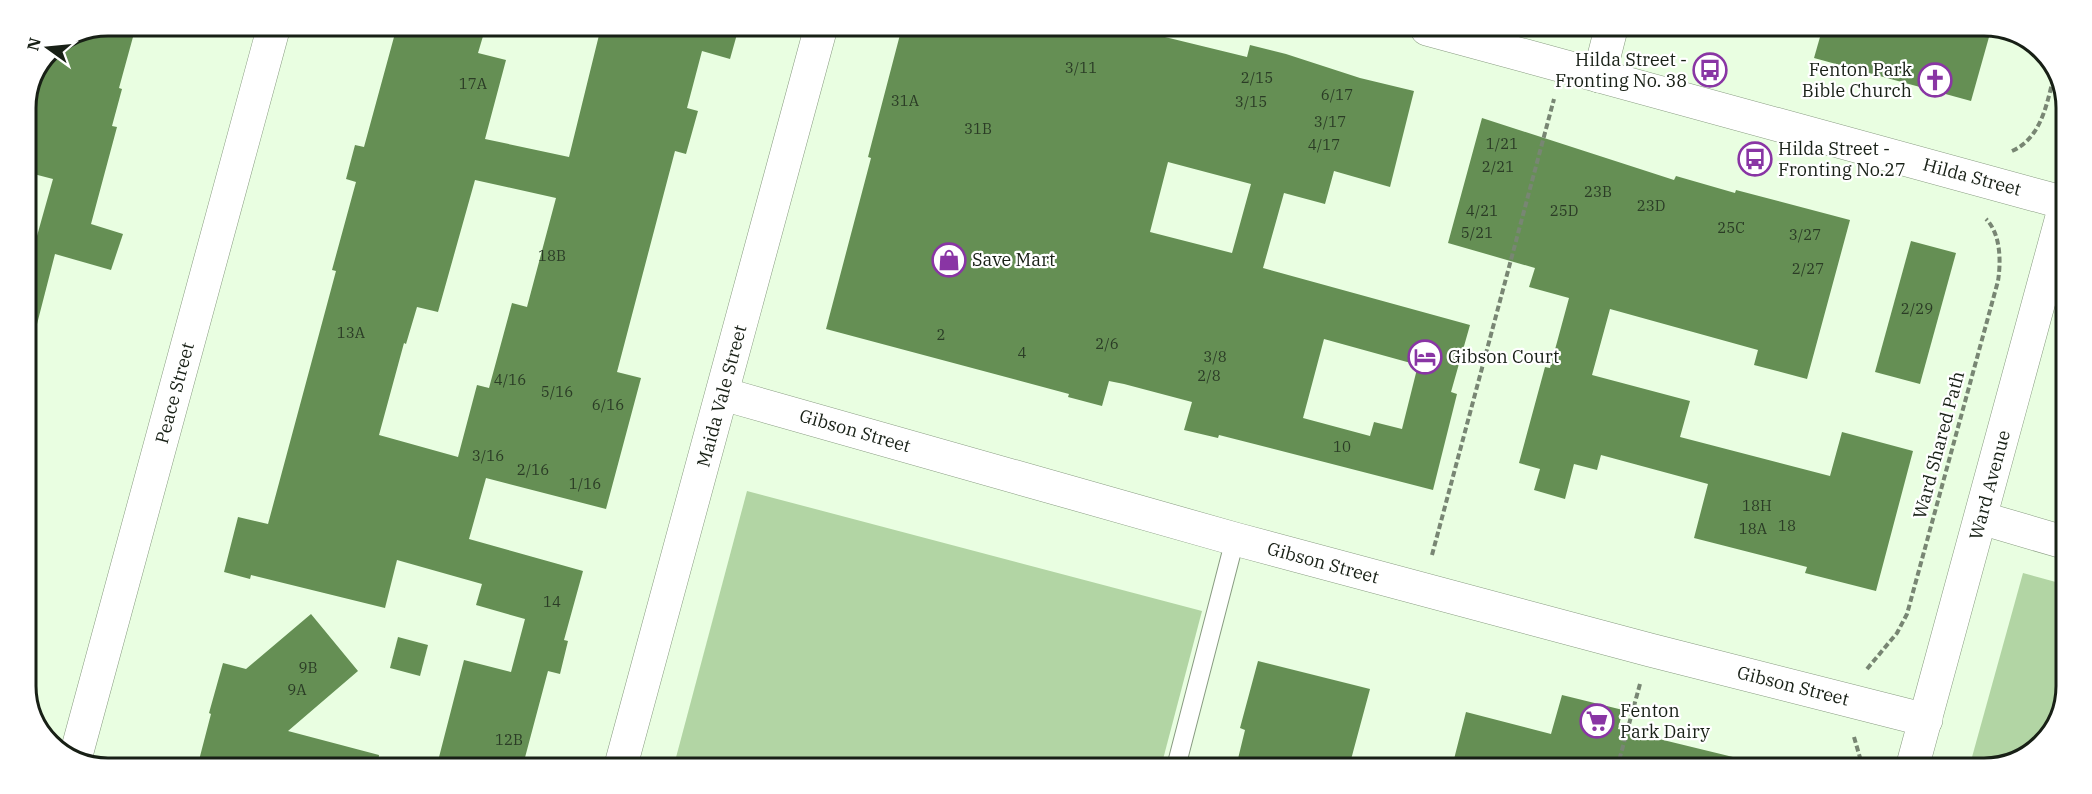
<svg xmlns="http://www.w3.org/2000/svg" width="2092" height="794" font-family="'IBM Plex Serif',serif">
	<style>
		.green { fill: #b2d5a4 }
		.building { fill: #658f54; fill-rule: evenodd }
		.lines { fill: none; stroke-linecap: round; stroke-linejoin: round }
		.service-casing { stroke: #889b81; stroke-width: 20 }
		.minor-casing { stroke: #889b81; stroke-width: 34 }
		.path { stroke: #788673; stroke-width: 4; stroke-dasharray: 6 3; stroke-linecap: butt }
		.service { stroke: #fff; stroke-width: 18 }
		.minor { stroke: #fff; stroke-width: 33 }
		.labels { text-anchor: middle; stroke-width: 4.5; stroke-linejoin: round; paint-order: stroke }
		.number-label { font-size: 15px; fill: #2b3c26 }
		.poi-label { font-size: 18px; fill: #182016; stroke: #fff; text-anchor: start }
		.street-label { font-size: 18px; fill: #182016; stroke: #fff }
		.rim { fill: none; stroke: #182016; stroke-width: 3 }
	</style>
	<rect width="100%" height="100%" fill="#e9fee1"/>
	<g class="green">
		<polygon points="747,491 1202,611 1161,767 674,765"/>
		<polygon points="2023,573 2063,584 2062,713 2030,754 1984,768 1969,768"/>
	</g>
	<g class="building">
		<polygon points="108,26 136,26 119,88 122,89 112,126 117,127 91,224 123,234 111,270 55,254 36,328 26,327 26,240 35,243 53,179 26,172 26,103 50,49"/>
		<path d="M397,26H486L478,53L506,60L485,139L569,157L601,27H739L730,59L702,51L687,108L698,111L686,154L675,151L617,372L641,378L606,509L486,478L469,539L583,571L564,640L568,641L560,674L548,671L523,765H437L464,660L511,672L525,619L476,605L482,584L397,560L385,608L251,575L250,579L224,572L238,517L268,524L336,271L332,270L356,182L346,179L355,145L364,147ZM475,180L556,198L527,307L512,303L489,388L477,385L458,457L379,435L404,343L406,344L417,307L438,312Z"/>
		<path d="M902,27L1128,28L1247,57L1250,45L1286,54L1360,78L1414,91L1390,187L1334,171L1325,204L1284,193L1263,268L1470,325L1451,392L1457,394L1433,490L1219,435L1218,438L1184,430L1192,402L1124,384L1109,381L1102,406L1068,397L1069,394L826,329L871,158L868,157ZM1168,162L1251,184L1232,253L1150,232ZM1324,339L1418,365L1402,429L1374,422L1370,436L1303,418Z"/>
		<polygon points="1822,30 1991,30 1971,101 1814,58"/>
		<polygon points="1482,118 1674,180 1676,176 1735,193 1736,190 1850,220 1807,379 1754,365 1758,350 1610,309 1592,375 1690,401 1680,437 1830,476 1842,432 1913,451 1876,591 1805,573 1807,567 1694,538 1708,484 1601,455 1597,470 1574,464 1565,499 1534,490 1540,469 1519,463 1545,367 1550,368 1569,298 1529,287 1535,268 1448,243"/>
		<polygon points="1911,241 1956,253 1920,384 1875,372"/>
		<polygon points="311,614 358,671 288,731 379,755 378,765 198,764 211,714 209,713 223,663 246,669"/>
		<polygon points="398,637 428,645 420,676 390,668"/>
		<polygon points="1258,661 1370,689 1349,767 1236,767 1245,730 1240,728"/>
		<polygon points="1562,695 1623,710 1618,729 1733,757 1731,768 1452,767 1466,712 1551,734"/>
	</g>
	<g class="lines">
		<g class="service-casing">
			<polyline id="service" points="1176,767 1235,539"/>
		</g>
		<g class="minor-casing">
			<g id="minor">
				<polyline points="1427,29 2065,203"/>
				<polyline points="1599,76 1611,29"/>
				<polyline points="723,394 1235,539 1650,650 1926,720"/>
				<polyline points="1981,518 2063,542"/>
				<polyline points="75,759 274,26"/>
				<polyline points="621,765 821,27"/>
				<polyline points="1912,768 2066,202"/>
			</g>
		</g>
		<g class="path">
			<path d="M2012,151C2043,137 2047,101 2055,72"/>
			<polyline points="1432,555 1554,99"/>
			<path d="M1867,669L1897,633L1907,614L1998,281C2001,262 2001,234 1986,219"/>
			<polyline points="1854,737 1863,768"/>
			<polyline points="1617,768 1640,684"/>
		</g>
		<use href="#service" class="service"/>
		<use href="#minor" class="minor"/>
	</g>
	<defs>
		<g id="bus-ring" transform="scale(1.725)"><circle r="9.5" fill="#fff" stroke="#8935a4" stroke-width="1.5"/><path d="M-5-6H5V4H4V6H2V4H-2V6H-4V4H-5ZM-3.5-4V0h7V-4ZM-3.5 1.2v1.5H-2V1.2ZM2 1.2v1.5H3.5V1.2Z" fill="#8935a4"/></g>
		<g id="church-ring" transform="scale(1.725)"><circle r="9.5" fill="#fff" stroke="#8935a4" stroke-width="1.5"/><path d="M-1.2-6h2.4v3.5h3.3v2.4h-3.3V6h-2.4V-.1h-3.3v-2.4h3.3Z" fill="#8935a4"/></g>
		<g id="shop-ring" transform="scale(1.725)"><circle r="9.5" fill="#fff" stroke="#8935a4" stroke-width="1.5"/><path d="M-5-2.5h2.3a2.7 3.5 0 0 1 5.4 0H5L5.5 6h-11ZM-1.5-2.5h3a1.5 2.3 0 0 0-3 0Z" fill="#8935a4"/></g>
		<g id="hotel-ring" transform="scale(1.725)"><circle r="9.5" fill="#fff" stroke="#8935a4" stroke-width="1.5"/><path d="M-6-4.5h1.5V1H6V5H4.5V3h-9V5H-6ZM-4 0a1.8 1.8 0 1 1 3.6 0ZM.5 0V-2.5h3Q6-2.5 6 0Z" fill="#8935a4"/></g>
		<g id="supermarket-ring" transform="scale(1.725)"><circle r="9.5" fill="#fff" stroke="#8935a4" stroke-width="1.5"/><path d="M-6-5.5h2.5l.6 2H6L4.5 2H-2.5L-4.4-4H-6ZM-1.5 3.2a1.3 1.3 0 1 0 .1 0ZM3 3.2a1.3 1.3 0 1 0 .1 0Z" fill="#8935a4"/></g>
	</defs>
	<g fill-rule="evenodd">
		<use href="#bus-ring" x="1710" y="70"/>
		<use href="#church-ring" x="1935" y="80"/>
		<use href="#bus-ring" x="1755" y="159"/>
		<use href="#shop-ring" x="949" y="260"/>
		<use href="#hotel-ring" x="1425" y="357"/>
		<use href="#supermarket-ring" x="1597" y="721"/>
	</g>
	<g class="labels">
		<g class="number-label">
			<text x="1081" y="73">3/11</text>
			<text x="1257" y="83">2/15</text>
			<text x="473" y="89">17A</text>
			<text x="1337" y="100">6/17</text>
			<text x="905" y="106">31A</text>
			<text x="1251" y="107">3/15</text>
			<text x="1330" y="127">3/17</text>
			<text x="978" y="134">31B</text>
			<text x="1502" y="149">1/21</text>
			<text x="1324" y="150">4/17</text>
			<text x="1498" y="172">2/21</text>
			<text x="1598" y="197">23B</text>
			<text x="1651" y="211">23D</text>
			<text x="1482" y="216">4/21</text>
			<text x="1564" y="216">25D</text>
			<text x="1731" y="233">25C</text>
			<text x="1477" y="238">5/21</text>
			<text x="1805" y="240">3/27</text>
			<text x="552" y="261">18B</text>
			<text x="1808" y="274">2/27</text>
			<text x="1917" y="314">2/29</text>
			<text x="351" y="338">13A</text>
			<text x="941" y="340">2</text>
			<text x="1107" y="349">2/6</text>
			<text x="1022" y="358">4</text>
			<text x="1215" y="362">3/8</text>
			<text x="1209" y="381">2/8</text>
			<text x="510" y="385">4/16</text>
			<text x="557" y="397">5/16</text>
			<text x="608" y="410">6/16</text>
			<text x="1342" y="452">10</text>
			<text x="488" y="461">3/16</text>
			<text x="533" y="475">2/16</text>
			<text x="585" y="489">1/16</text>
			<text x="1757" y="511">18H</text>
			<text x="1787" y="531">18</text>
			<text x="1753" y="534">18A</text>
			<text x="552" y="607">14</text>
			<text x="308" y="673">9B</text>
			<text x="297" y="695">9A</text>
			<text x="509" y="745">12B</text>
		</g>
		<g class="poi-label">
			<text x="1687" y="66" text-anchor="end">Hilda Street -<tspan x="1687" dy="21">Fronting No. 38</tspan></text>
			<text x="1912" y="76" text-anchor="end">Fenton Park<tspan x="1912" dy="21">Bible Church</tspan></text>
			<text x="1778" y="155">Hilda Street -<tspan x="1778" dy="21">Fronting No.27</tspan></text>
			<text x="972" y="266">Save Mart</text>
			<text x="1448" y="363">Gibson Court</text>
			<text x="1620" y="717">Fenton<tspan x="1620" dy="21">Park Dairy</tspan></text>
		</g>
		<g class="street-label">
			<text transform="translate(1972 177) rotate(15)" y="6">Hilda Street</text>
			<text transform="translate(175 393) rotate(-75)" y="6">Peace Street</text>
			<text transform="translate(722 396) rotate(-75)" y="6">Maida Vale Street</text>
			<text transform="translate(855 431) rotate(16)" y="6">Gibson Street</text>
			<text transform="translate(1939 445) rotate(-75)" y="6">Ward Shared Path</text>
			<text transform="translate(1990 485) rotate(-75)" y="6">Ward Avenue</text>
			<text transform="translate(1323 563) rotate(15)" y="6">Gibson Street</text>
			<text transform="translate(1793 686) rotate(14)" y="6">Gibson Street</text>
		</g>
	</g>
	<path d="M0 0H2092V794H0ZM108 36H1984A72 72 0 0 1 2056 108V686A72 72 0 0 1 1984 758H108A72 72 0 0 1 36 686V108A72 72 0 0 1 108 36Z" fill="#fff" fill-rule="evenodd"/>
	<path class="rim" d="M108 36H1984A72 72 0 0 1 2056 108V686A72 72 0 0 1 1984 758H108A72 72 0 0 1 36 686V108A72 72 0 0 1 108 36Z"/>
	<g transform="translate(48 48) rotate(285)" stroke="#ffffff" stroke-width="4.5" paint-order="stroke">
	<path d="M0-4.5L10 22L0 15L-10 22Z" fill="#182016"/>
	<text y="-9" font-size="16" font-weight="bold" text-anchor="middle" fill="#182016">N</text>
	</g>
</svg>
